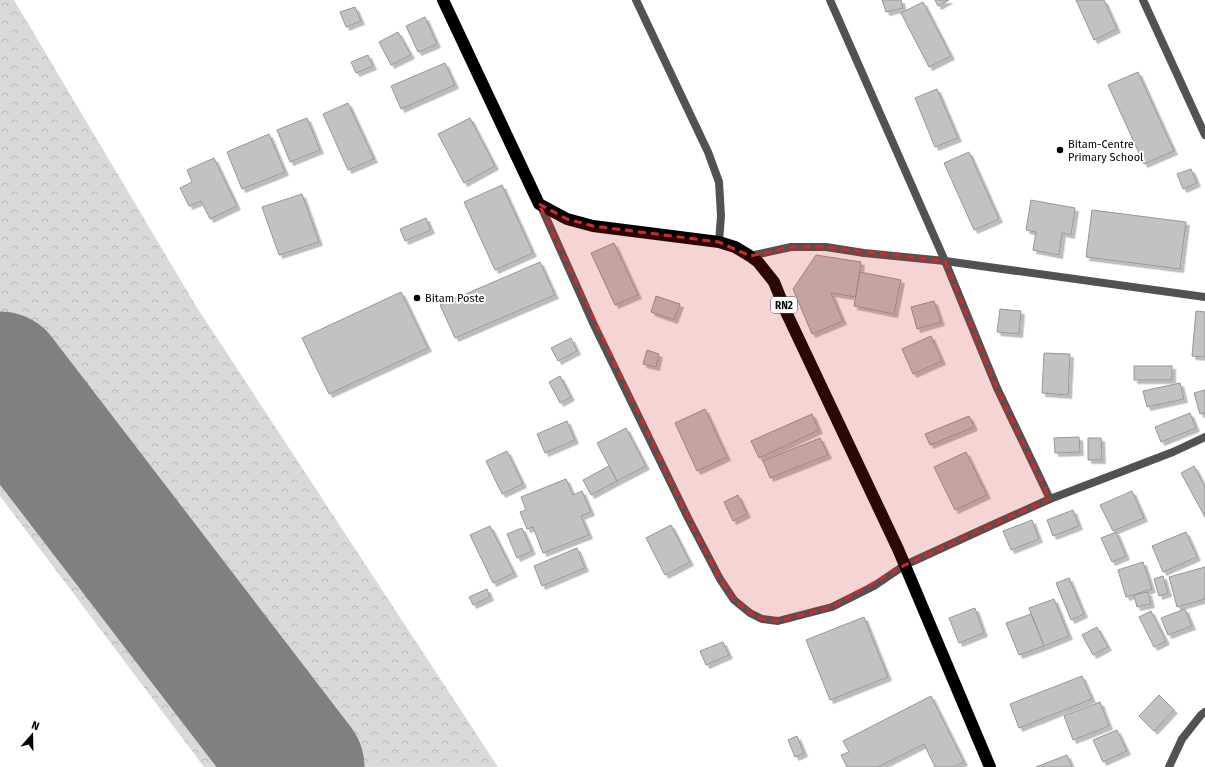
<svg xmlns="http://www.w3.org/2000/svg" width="1205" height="767" font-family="'Fira Sans',sans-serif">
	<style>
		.forest { fill: url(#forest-crowns) }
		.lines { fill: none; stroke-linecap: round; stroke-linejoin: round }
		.runway { stroke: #808080; stroke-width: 131 }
		.building { fill: #c2c2c2; stroke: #969696; filter: url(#shadow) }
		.street { stroke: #525252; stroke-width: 8 }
		.highway { stroke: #000; stroke-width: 12 }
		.marked { fill: #d62828; fill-opacity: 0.2; stroke: #d62828; stroke-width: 3; stroke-dasharray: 8 5; stroke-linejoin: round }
		.poi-dot { fill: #000; stroke: #fff; stroke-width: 1.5 }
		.labels { text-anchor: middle; stroke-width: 4; stroke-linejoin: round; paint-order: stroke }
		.shield { fill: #fff; stroke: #4c4c4c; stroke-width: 1 }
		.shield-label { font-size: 10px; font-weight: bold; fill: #000 }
		.poi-label { font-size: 11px; fill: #000; stroke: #fff; text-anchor: start }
	</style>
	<defs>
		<pattern id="forest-crowns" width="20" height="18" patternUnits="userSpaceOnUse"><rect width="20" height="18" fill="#d9d9d9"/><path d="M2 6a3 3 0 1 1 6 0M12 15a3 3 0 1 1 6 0" fill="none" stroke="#b8b8b8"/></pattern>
		<filter id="shadow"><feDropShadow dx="3.5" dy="3.5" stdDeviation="0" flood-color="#0004"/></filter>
	</defs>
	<rect width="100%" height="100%" fill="#fff"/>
	<polygon class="forest" points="0,0 14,0 196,306 498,767 204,767 0,496"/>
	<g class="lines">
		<polyline class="runway" points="0,377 299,767"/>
	</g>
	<g class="building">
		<polygon points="882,0 901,0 903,8 886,12"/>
		<polygon points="935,0 949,0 938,6"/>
		<polygon points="1076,0 1104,0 1117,29 1094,40"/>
		<polygon points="923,2 951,56 929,67 901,13"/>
		<polygon points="355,7 361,21 346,27 340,12"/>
		<polygon points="425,17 437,44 418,52 406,26"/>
		<polygon points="398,32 411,55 391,65 379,42"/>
		<polygon points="368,55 373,66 356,73 351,62"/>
		<polygon points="445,63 455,85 401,109 391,86"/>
		<polygon points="1138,72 1174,151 1144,164 1108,85"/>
		<polygon points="937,89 958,138 935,147 915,98"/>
		<polygon points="348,103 374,159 348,170 323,114"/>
		<polygon points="307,118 320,150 290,162 277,130"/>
		<polygon points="470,118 495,166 464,183 438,134"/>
		<polygon points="269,134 285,172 242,189 227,152"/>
		<polygon points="969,152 999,219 974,230 944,163"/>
		<polygon points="214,158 237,206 210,219 201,201 189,206 180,188 192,182 187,170"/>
		<polygon points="1191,169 1197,183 1183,189 1177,174"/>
		<polygon points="502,185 533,253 495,270 464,202"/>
		<polygon points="302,194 319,242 279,255 262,207"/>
		<polygon points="1031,200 1075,208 1071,235 1062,233 1059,255 1033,250 1036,232 1026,230"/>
		<polygon points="1092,210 1186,222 1180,269 1086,257"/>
		<polygon points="426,218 431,230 405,241 400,229"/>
		<polygon points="614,243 638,295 615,305 591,253"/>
		<polygon points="816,255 861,262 856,297 831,293 843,321 812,334 793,289"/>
		<polygon points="540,262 555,295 455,338 440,305"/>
		<polygon points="860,272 901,280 894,314 854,306"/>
		<polygon points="401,292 428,348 329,394 302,338"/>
		<polygon points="656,296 680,304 674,320 651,312"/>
		<polygon points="934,301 941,322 917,329 911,307"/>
		<polygon points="1000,309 1021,311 1019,334 997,332"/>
		<polygon points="1196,311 1205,312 1205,357 1192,356"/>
		<polygon points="931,336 942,361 913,374 902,349"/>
		<polygon points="571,338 577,351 558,361 551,348"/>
		<polygon points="647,350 659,354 656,367 643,364"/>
		<polygon points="1044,353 1070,354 1068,395 1042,393"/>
		<rect x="1134" y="366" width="38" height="14"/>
		<polygon points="560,376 571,397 560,403 549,382"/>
		<polygon points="1180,383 1184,399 1147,407 1143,391"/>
		<polygon points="1205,390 1205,413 1200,414 1194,393"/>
		<polygon points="705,409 727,457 697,471 675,423"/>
		<polygon points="1190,413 1196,428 1161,442 1155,427"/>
		<polygon points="812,414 819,430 759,458 751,441"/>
		<polygon points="969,416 974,427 930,445 925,434"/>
		<polygon points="567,421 575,440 545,453 537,434"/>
		<polygon points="626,428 646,466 617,481 597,443"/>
		<polygon points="1079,437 1080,452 1055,453 1054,438"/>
		<polygon points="820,438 828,455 770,478 763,461"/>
		<polygon points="1088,438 1101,438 1102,460 1088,460"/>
		<polygon points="507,451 523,484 502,494 486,461"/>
		<polygon points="966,452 987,495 955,510 934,467"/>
		<polygon points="609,466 617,481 591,495 583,480"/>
		<polygon points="1194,466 1205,487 1205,517 1181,473"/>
		<polygon points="566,479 573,495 582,491 591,512 581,516 589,535 543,553 533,527 527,529 520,512 526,510 521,497"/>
		<polygon points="1132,491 1144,518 1113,531 1100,505"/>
		<polygon points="738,495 747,514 733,521 724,502"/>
		<polygon points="1073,510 1079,526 1053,536 1047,520"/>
		<polygon points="1032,520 1039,539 1011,550 1003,531"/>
		<polygon points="671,525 690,562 665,575 646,538"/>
		<polygon points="490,526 514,573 493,583 470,535"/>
		<polygon points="522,528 532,551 517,558 507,534"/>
		<polygon points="1116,532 1126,556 1112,562 1101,538"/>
		<polygon points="1186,532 1197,557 1163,572 1152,546"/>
		<polygon points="577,548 585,568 542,586 534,566"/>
		<polygon points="1143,562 1152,589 1126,597 1118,570"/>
		<polygon points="1205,567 1205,599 1177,607 1169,577"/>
		<polygon points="1163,576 1168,593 1159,596 1154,579"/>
		<polygon points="1069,578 1084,614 1071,620 1056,583"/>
		<polygon points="487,589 490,597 473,605 469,597"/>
		<polygon points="1148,592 1151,604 1137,607 1134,595"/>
		<polygon points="1054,599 1069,636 1044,646 1029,608"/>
		<polygon points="975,608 984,633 959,643 949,618"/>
		<polygon points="1185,609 1192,626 1168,635 1161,618"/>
		<polygon points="1151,611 1166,641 1154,647 1139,617"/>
		<polygon points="1031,614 1044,646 1019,655 1006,623"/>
		<polygon points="864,617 888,677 830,700 806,640"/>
		<polygon points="1097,627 1108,647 1093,655 1082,635"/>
		<polygon points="723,642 729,655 706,665 700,651"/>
		<polygon points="1082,676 1092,699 1019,728 1010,704"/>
		<polygon points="1159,695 1174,710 1154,731 1139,716"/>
		<polygon points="931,696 964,762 954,767 935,767 924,744 878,767 847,767 841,755 849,752 843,741"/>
		<polygon points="1100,702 1109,726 1073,740 1064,716"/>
		<polygon points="1117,730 1127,751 1103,762 1093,740"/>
		<polygon points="797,736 804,753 795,757 788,740"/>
		<polygon points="1067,755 1072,767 1036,767"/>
	</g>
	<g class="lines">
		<g class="street">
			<polyline points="636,0 708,152 719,182 721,216 719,242"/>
			<polyline points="830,0 945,261 997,388 1050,499"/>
			<polyline points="1143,0 1205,135"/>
			<polyline points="540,204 594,325 688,518 720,579 734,600 750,613 762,619 778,621 832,607 874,586 905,565 990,526 1050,499 1173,452 1205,437"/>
			<polyline points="750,256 791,247 826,247 864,253 945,261 1205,297"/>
			<polyline points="1169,767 1182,739 1201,715 1205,712"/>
		</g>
		<polyline class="highway" points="443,0 539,204 567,219 593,226 719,242 735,247 750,256 758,262 774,282 787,314 898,549 990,767"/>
	</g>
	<path class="marked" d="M539,204L567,219L593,226L719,242L750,256L791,247H826L945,261L997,388L1050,499L905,565L832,607L778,621L762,619L750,613L734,600L720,579L688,518Z"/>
	<g class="poi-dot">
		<circle cx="1060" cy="150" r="4"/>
		<circle cx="417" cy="298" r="4"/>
	</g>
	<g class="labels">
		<rect class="shield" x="771" y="297" width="26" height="16" rx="3"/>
		<g class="shield-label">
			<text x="784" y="309">RN2</text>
		</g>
		<g class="poi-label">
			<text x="1068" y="148">Bitam-Centre<tspan x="1068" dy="13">Primary School</tspan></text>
			<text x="425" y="302">Bitam Poste</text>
		</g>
	</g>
	<g transform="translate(32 735) rotate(20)" stroke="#ffffff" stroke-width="3" paint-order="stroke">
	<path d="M0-3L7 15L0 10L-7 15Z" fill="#000000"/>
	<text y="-6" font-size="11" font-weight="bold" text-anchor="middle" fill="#000000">N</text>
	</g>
</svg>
